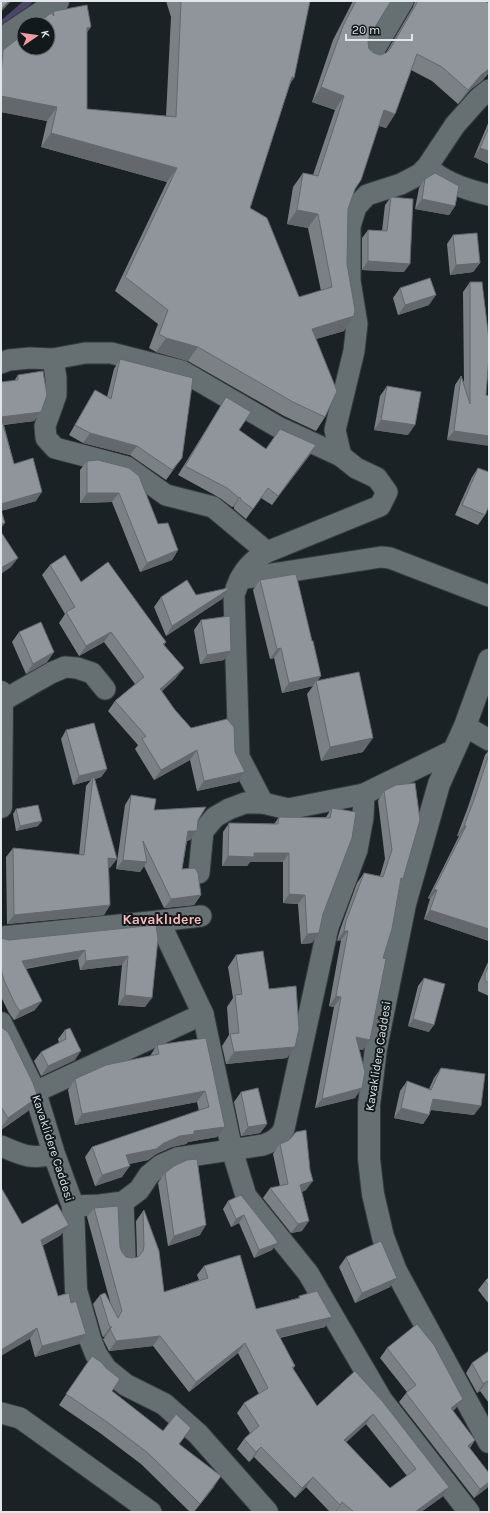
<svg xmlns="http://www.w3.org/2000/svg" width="490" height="1513" font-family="Karla,sans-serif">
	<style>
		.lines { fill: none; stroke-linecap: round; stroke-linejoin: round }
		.stream { stroke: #4b456a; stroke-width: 7 }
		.minor-casing { stroke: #363c3e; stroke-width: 23 }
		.tertiary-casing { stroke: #363c3e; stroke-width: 24 }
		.minor { stroke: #666f72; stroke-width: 21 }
		.tertiary { stroke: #666f72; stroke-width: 22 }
		.wall { fill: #7b8085; fill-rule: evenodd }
		.shaded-wall { fill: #64686c }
		.building { fill: #8f959b; stroke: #64686c; fill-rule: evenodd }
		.labels { text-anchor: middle; stroke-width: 4; stroke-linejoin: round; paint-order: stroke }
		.street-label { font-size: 12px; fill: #e1e6e8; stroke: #12191b }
		.quarter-label { font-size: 14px; font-weight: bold; fill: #feb9bd; stroke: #12191b }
	</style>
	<rect width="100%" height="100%" fill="#1b2225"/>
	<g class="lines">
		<polyline class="stream" points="1,25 29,1"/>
		<g class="minor-casing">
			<g id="minor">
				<polyline points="370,57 403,1"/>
				<path d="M432,171C449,184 468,190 489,195"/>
				<polyline points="53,359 56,378 56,395 45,426 46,438 55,448 127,467 166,495 213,507 267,552"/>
				<polyline points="1,363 9,360 30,358 53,359 85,353 111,353 182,371 278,427 341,456"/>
				<polyline points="240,579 381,557 390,558 489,596"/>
				<polyline points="2,701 51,673 65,667 77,668 92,673 105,689"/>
				<polyline points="465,726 489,740"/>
				<path d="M263,803L239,757L234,595C240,575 248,563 267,552L380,506L387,492L377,478L356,468L341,456L335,430L354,351L357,324L350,281V226L356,207L367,195L401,184L420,174L427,167L455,125L479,98L489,90"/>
				<polyline points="199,873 203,831 215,817 229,809 245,803 263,803 288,809 364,794 454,750"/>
				<polyline points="159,921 201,916"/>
				<polyline points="1,937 159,921 203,1014 232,1150 246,1196 308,1273 382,1400 469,1512"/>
				<polyline points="35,1092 203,1014"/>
				<path d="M1,1146C22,1155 31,1160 54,1154"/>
				<polyline points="123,1202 125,1256"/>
				<path d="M73,1206L100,1205L123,1202L139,1190L149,1175L161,1165L177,1158L263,1145C273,1142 279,1138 284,1129L328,927L357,850L363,817L364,794"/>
				<polyline points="1,1413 20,1418 151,1512"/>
			</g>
		</g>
		<g class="tertiary-casing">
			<g id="tertiary">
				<polyline points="1,41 10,33 58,1"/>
				<polyline points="489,660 465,726 439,784 405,904 376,1048 369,1105 369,1159 373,1194 383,1237 396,1271 489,1442"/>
				<polyline points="1,692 2,701 1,807"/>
				<polyline points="1,1023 35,1092 54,1154 73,1206 76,1290 90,1339 96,1354 106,1369 126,1385 164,1404 198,1434 267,1512"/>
			</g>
		</g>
		<use href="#minor" class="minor"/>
		<use href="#tertiary" class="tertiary"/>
	</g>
	<g class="wall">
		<polygon points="166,1 310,1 290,84 250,208 299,297 321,291 308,228 287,224 293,187 303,173 313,175 335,110 312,102 333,40 353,1 391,1 369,37 368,42 369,49 374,53 380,55 386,53 413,7 415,1 484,1 483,80 471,89 458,104 432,81 411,70 395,114 386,128 379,126 354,190 348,209 344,331 316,339 325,417 316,431 284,416 188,361 156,352 149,348 158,324 115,291 167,182 41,147 47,121 1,112 1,52 3,50 52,14 53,12 87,33 87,109 166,116 171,17"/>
		<polygon points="489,121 489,164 474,157"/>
		<polygon points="425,179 455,206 449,215 415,209 419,188"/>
		<polygon points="391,197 404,272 362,270 362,238 368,230 382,231 385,205"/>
		<polygon points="453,235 480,263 473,272 450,275 447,244"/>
		<polygon points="470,282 486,395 447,440 455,385 461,376 464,382 463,292"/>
		<polygon points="400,288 429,305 398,315 393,298"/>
		<polygon points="120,359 182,458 166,480 130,455 83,443 69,435 89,400 95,390 107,397 114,369"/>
		<polygon points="18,375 41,412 34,421 4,425 14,464 36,501 1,511 1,382 14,381"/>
		<polygon points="387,386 408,435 374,430 380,396"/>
		<polygon points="226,397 239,430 266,449 316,445 272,505 261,498 246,519 234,509 234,507 232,507 220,498 178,475 220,407"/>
		<polygon points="87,461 158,524 178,550 172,560 140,572 112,502 80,503 80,470"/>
		<polygon points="478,468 485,515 478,525 455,515 472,477"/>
		<polygon points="50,565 81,582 166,642 164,645 176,678 162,691 175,710 191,728 235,752 245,772 238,782 197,791 190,760 154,780 135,749 138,745 108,711 115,701 135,684 104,642 79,656 59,623 65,614 42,575"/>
		<polygon points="260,580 318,680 363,752 321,761 307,694 313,686 282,693 274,658 270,659 253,590"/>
		<polygon points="229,589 222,599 166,636 154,607 161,597 196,595"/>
		<polygon points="201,620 224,660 200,664 194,630"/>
		<polygon points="19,632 54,652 47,662 26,674 12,642"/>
		<polygon points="66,730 107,769 101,777 95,779 110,868 109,868 110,905 104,915 7,924 6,857 13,848 79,855 86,786 91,780 73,785 61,739"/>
		<polygon points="489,750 489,941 424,919 430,899 428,898 459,836 457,836 468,807 485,755"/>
		<polygon points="384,791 401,882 383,958 363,1050 359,1049 355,1098 315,1108 334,1007 329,1006 341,940 337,941 340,930 357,883 364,873 380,876 385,859 378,801"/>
		<polygon points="131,795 154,810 198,820 197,831 190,840 187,841 182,869 201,895 194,905 164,908 144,866 140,872 116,869 125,805"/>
		<polygon points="332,808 312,943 301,944 298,904 283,903 283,862 250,862 247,866 222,866 223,832 229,823 274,824 279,817 326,817"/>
		<polygon points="16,809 38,826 16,831 13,814"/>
		<polygon points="156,925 145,1007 118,1005 122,965 80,970 78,959 26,969 35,1010 14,1020 9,1013 1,997 1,938 9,940"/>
		<polygon points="236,955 269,989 287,1058 226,1064 222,1046 229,1035 227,1007 233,998 228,967"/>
		<polygon points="489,960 489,996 478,991 478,984"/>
		<polygon points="424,978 429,1032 408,1026 418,986"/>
		<polygon points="1,1027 28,1111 1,1130"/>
		<polygon points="65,1030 75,1060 41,1076 34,1061 41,1052 59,1043 58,1039"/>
		<polygon points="206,1038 217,1137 188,1142 186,1144 172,1147 156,1154 148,1160 129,1164 122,1177 95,1186 85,1157 92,1147 199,1111 197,1102 75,1125 68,1090 75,1079 150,1056 157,1045"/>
		<polygon points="441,1068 474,1115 431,1110 429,1115 423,1124 394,1118 400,1091 407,1081 429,1089 434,1078"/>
		<polygon points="241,1092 267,1124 260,1133 241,1136 234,1102"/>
		<polygon points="280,1144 306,1190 302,1192 302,1231 291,1233 263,1198 270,1188 280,1186 273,1154"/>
		<polygon points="165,1173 200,1235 168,1246 158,1183"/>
		<polygon points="228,1201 275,1238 272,1250 254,1258 239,1223 231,1227 223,1209"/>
		<path d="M94,1208L120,1247L122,1252L126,1257L132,1258L137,1257V1256L136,1221L143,1211L164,1292L199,1280L197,1275L204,1266L256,1309L298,1298L299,1296L325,1327L280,1338L295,1366L293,1369L317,1406L355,1371L449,1487L442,1497L421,1512H330L306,1487L295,1498L254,1457L249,1462L237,1449L244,1439L250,1433L237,1413L244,1403L259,1394L238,1353L189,1392L153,1346L109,1351L103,1339L105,1337H103L102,1335L93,1304L100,1295L111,1305L87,1217ZM366,1424L407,1476L390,1488L346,1442Z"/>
		<polygon points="22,1224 61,1235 42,1246 58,1296 71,1303 86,1334 79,1344 35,1357 30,1339"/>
		<polygon points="346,1257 390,1287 355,1303 339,1267"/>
		<polygon points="489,1277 489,1304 478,1290 485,1281"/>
		<polygon points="387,1348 456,1408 453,1411 475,1440 470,1448 489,1473 489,1485 487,1488 474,1498 399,1402 407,1392 380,1358"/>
		<polygon points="489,1351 489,1403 480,1391 477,1393 466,1373 472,1363"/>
		<polygon points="92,1356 112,1391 163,1431 184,1438 179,1444 214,1487 194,1512 190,1512 141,1464 100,1433 59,1405"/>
	</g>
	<g class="shaded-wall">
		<polygon points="9,1 11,1 1,12 1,10"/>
		<polygon points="91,27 81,41 87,28"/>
		<polygon points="489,69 489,73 483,80 471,89 458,104 468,90 481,75"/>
		<polygon points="292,77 294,78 285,92"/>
		<polygon points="321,87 344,96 335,110 312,102"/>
		<polygon points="1,96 57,107 47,121 1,112"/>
		<polygon points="384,110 395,114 386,128 374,124"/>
		<polygon points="51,133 177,168 167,182 41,147"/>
		<polygon points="480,148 489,151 489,164 474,157"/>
		<polygon points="422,199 455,206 449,215 415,209"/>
		<polygon points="297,210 318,214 308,228 287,224"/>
		<polygon points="368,261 410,264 404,272 362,270"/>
		<polygon points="480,263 473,272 450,275 456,265"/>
		<polygon points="436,295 429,305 398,315 405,305"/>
		<polygon points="354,316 344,331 302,343 312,329"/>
		<polygon points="166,338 198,347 188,361 156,352"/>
		<polygon points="41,412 34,421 1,425 1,417"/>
		<polygon points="381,420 415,425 408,435 374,430"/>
		<polygon points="454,431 489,436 489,446 447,440"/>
		<polygon points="90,433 137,446 130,455 83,443"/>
		<polygon points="316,445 310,455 272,505 278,496"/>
		<polygon points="42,492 36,501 1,511 1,504"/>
		<polygon points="87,493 119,493 112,502 80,503"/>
		<polygon points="240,497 234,507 232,507 239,498"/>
		<polygon points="5,523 1,528 1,524"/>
		<polygon points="178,550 172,560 140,572 147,563"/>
		<polygon points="18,558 11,567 1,574 1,568"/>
		<polygon points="229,589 222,599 166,636 172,626"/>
		<polygon points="111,632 104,642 79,656 86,646"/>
		<polygon points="281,648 274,658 270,659 277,649"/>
		<polygon points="231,651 224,660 200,664 207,655"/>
		<polygon points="54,652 47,662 26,674 33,664"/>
		<polygon points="184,668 176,678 153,699 160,689"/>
		<polygon points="321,676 317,682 316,681 313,686 282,693 289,683"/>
		<polygon points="373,738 363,752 321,761 330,747"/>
		<polygon points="197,750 190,760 154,780 161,770"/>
		<polygon points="107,769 101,777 93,780 93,777 91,780 73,785 79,776"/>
		<polygon points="245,772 238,782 197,791 204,781"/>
		<polygon points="42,821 38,826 16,831 20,826"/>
		<polygon points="464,826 466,826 459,836 457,836"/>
		<polygon points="188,831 197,831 190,840 181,841"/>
		<polygon points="254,853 289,853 283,862 250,862 247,866 222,866 228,856"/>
		<polygon points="108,858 117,859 110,868 102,867"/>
		<polygon points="123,860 147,862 140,872 116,869"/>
		<polygon points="434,889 437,890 430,899 428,898"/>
		<polygon points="289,894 305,895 298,904 283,903"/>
		<polygon points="201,895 194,905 164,908 171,899"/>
		<polygon points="110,905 104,915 7,924 14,915"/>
		<polygon points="430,910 489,929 489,941 424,919"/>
		<polygon points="344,931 348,931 341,940 337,941"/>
		<polygon points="319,933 312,943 301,944 307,934"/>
		<polygon points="85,950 78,959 16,970 22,961"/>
		<polygon points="128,956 122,965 80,970 86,961"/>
		<polygon points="125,995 152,998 145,1007 118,1005"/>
		<polygon points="336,996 341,997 334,1007 329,1006"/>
		<polygon points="42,1001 35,1010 14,1020 20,1011"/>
		<polygon points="413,1019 434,1025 429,1032 408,1026"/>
		<polygon points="356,1037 370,1040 363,1050 349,1047"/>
		<polygon points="295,1047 287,1058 226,1064 234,1052"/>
		<polygon points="81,1051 75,1060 41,1076 48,1066"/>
		<polygon points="362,1088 355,1098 315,1108 322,1099"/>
		<polygon points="205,1091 197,1102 75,1125 82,1114"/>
		<polygon points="38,1097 28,1111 1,1130 1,1128 8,1118"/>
		<polygon points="433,1099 481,1106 474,1115 426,1109"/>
		<polygon points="401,1108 429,1115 423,1124 394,1118"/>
		<polygon points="267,1124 260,1133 241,1136 248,1127"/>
		<polygon points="225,1127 217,1137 188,1142 186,1144 172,1147 156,1154 148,1160 119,1166 126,1155 164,1143 180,1136 194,1131"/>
		<polygon points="130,1166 122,1177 95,1186 102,1175"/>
		<polygon points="313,1181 306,1190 293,1195 300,1185"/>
		<polygon points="244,1215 239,1223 231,1227 236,1219"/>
		<polygon points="309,1221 302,1231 291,1233 298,1224"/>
		<polygon points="69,1225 61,1235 33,1250 41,1240"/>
		<polygon points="206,1225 200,1235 168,1246 174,1236"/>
		<polygon points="278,1243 272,1250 254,1258 259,1250"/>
		<polygon points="397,1278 390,1287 355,1303 362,1293"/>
		<polygon points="332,1317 325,1327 269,1340 276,1330"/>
		<polygon points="110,1327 112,1327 105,1337 103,1337"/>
		<polygon points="37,1328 30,1339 1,1356 1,1350"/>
		<polygon points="86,1334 79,1344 35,1357 42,1346"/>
		<polygon points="160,1336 153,1346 109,1351 116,1341"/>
		<polygon points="245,1343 238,1353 189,1392 196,1382"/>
		<polygon points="487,1381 480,1391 477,1393 483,1384"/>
		<polygon points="463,1399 456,1408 444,1417 451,1408"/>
		<polygon points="373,1414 366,1424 338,1450 344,1440"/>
		<polygon points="475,1440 468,1450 468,1446"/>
		<polygon points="261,1447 254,1457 249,1462 256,1452"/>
		<polygon points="221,1476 214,1487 194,1512"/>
		<polygon points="313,1477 306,1487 295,1498 302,1488"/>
		<polygon points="489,1482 489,1485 487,1488 474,1498 480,1489"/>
		<polygon points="449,1487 442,1497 421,1512 415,1512"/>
		<polygon points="342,1502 336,1512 335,1512 340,1505"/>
	</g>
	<g class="building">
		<polygon points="1,1 9,1 1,10"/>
		<polygon points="180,1 310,1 294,78 292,77 250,208 267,218 299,297 332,287 318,214 297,210 303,173 318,176 344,96 321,87 343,26 356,1 391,1 369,37 368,42 369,49 374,53 380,55 386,53 390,49 418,1 484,1 489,3 489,69 481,75 468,90 442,67 417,54 395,114 384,110 361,180 355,189 348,209 347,264 355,310 354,316 312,329 337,391 325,417 293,402 198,347 166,338 159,334 168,310 125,277 177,168 51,133 57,107 1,96 1,75 3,50 24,34 24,48 48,48 48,24 37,24 51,13 54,16 53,12 55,11 87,5 91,27 87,28 87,109 176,117 181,3"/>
		<polygon points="489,127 489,151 480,148"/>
		<polygon points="435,173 459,186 455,206 422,199 425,179"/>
		<polygon points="391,197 413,199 410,264 368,261 368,230 387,231"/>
		<polygon points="477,233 480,263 456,265 453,235"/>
		<polygon points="430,278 436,295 405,305 400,288"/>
		<polygon points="470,282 482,282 489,340 489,356 486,395 489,396 489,436 454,431 461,376 470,404"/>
		<polygon points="120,359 193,378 182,458 172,470 137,446 90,433 75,425 95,390 111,399"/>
		<polygon points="43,371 47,395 41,412 1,417 14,464 33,458 42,492 1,504 1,382 18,380 18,375"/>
		<polygon points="387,386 421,392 415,425 381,420"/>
		<polygon points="226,397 251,412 239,430 266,449 280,429 316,445 278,496 268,488 253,509 241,500 240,497 239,498 227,488 185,466"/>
		<polygon points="98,460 129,468 139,476 158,524 168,523 178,550 147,563 119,493 87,493 87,461"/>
		<polygon points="478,468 489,472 489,506 485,515 462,505"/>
		<polygon points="1,510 5,523 1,524"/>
		<polygon points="1,532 18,558 1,568"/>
		<polygon points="65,555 81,582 108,562 166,642 163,644 184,668 160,689 175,710 191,728 227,719 234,727 235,752 245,772 204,781 197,750 161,770 142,739 146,736 115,701 144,677 111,632 86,646 66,612 75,607 50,565"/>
		<polygon points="296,574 312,641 313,641 321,676 289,683 281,648 277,649 260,580"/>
		<polygon points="187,580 196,595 228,588 229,589 172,626 161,597"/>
		<polygon points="230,616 231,651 207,655 201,620"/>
		<polygon points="41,622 54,652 33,664 19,632"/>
		<polygon points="359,672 373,738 330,747 316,681"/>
		<polygon points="94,723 107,769 79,776 66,730"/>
		<polygon points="489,754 489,929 430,910 437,890 434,889 466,826 464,826 475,797"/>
		<polygon points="93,777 94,777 117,859 108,858 110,905 14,915 13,848 84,855"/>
		<polygon points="415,783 420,820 403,879 401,878 392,929 383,958 386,959 370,1040 356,1037 365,1072 362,1088 322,1099 341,997 336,996 348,931 344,931 346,921 364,873 383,877 392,850 384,791 396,785"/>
		<polygon points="131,795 156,799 154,810 206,807 198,820 197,831 188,831 182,869 195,868 198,873 201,895 171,899 143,841 147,862 123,860"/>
		<polygon points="38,805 42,821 20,826 16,809"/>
		<polygon points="332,808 356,812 352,838 323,914 319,933 307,934 305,895 289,894 289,853 254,853 254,857 228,856 229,823 278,824 279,817 330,818"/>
		<polygon points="156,925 158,939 152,998 125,995 128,956 86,961 85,950 22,961 42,1001 20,1011 15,1004 4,980 1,969 1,938 9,940"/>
		<polygon points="263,951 269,989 296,986 299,1029 295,1047 234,1052 230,1034 239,1033 235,995 242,994 236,955"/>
		<polygon points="489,965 489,983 485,981 485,974"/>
		<polygon points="424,978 445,984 434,1025 413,1019"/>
		<polygon points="1,1027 8,1032 33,1083 38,1097 8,1118 1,1107"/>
		<polygon points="70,1028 81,1051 48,1066 41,1052 66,1039 65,1030"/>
		<polygon points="206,1038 225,1127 194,1131 194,1134 180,1136 164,1143 156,1149 126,1155 130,1166 102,1175 92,1147 209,1107 205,1091 82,1114 75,1079 106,1065 159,1054 157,1045"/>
		<polygon points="441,1068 485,1074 481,1106 433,1099 429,1115 401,1108 407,1081 431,1090"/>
		<polygon points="258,1088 267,1124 248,1127 241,1092"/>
		<polygon points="306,1130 310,1170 313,1181 300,1185 309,1221 298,1224 270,1188 288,1184 280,1144 289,1140 296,1132"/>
		<polygon points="197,1159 206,1225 174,1236 165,1173 174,1166 187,1160"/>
		<polygon points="2,1189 22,1224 57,1204 69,1225 41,1240 58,1296 69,1293 71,1303 76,1301 86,1334 42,1346 37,1328 1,1350 1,1190"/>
		<polygon points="241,1195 275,1238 278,1243 259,1250 244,1215 236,1219 228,1201"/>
		<path d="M118,1206L120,1247L122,1252L126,1257L132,1258L138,1257L143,1251L144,1246L143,1211L144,1210L159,1251L164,1292L208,1278L204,1266L240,1255L256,1309L300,1298L299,1296L317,1291L332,1317L276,1330L295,1366L292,1367L317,1406L355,1371L383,1402L449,1487L415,1512H354L342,1502L340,1505L313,1477L302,1488L261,1447L256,1452L244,1439L259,1426L244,1403L268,1388L245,1343L196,1382L160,1336L116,1341L110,1329L112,1327H110L109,1325L100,1295L105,1293L118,1318L122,1311L94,1208ZM373,1414L416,1469L390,1488L344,1440Z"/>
		<polygon points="381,1241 397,1278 362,1293 346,1257"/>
		<polygon points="489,1277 489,1286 485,1281"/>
		<polygon points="417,1324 434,1345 463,1399 451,1408 475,1440 468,1446 489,1473 489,1482 480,1489 406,1393 416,1385 387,1348"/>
		<polygon points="489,1351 489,1384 487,1381 483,1384 472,1363"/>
		<polygon points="92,1356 101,1362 106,1368 120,1379 112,1391 163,1431 176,1414 191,1428 179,1444 221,1476 200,1504 148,1453 107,1422 66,1394"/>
	</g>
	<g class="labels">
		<g class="street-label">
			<text transform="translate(378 1056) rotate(-81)" y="4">Kavaklidere Caddesi</text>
			<text transform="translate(53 1148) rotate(72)" y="4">Kavaklidere Caddesi</text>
		</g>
		<g class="quarter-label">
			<text x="162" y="924">Kavaklıdere</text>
		</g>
	</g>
	<rect width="490" height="1513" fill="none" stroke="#e1e6e8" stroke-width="4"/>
	<g transform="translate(36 36) rotate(77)"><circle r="19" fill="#12191b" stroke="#656b6d"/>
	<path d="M0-3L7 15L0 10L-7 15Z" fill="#f49aa1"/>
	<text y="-6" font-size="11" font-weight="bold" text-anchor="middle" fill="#e1e6e8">K</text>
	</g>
	<path d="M346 34v6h66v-6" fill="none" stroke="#e1e6e8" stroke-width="2"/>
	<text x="352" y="34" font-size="12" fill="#e1e6e8" stroke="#12191b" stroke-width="3" paint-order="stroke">20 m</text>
</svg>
